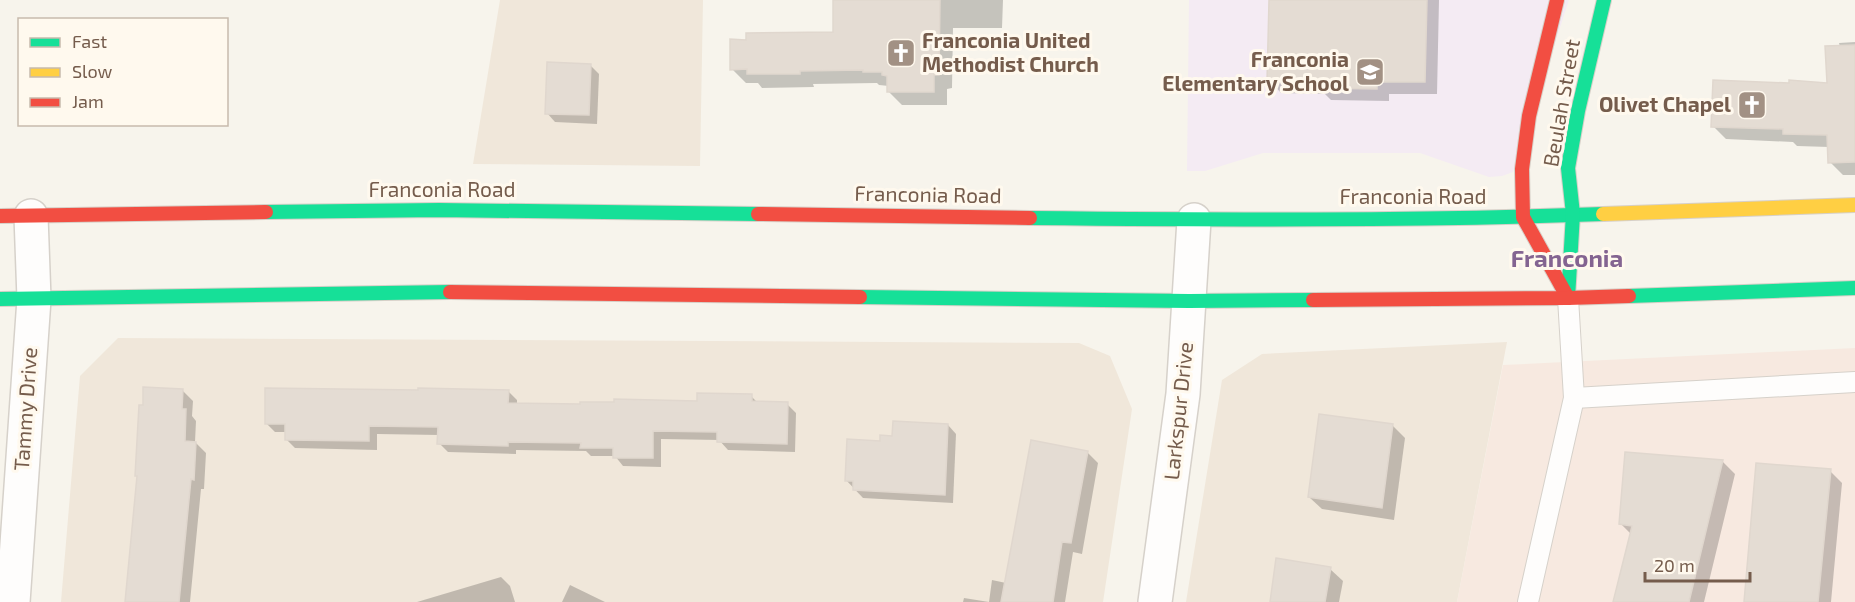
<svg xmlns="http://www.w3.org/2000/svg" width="1855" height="602" font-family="'Exo 2',sans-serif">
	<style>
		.residential { fill: #f0e7da }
		.commercial { fill: #f7e9e0 }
		.education { fill: #f4ebf3 }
		.shadow { fill: #0003 }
		.building { fill: #e4dcd3; stroke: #e0d7ce; stroke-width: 1.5 }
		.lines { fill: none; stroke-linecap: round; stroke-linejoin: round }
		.lane-casing { stroke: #d6d1ca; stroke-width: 22 }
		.street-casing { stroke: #d6d1ca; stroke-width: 36 }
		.fast-casing { stroke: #d7d0c8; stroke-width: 16 }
		.slow-casing { stroke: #d7d0c8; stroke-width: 16 }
		.jam-casing { stroke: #d7d0c8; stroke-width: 16 }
		.lane { stroke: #fefdfc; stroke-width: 20 }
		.street { stroke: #fefdfc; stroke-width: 33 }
		.fast { stroke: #16e098; stroke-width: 14 }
		.slow { stroke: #ffcf43; stroke-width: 14 }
		.jam { stroke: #f24e42; stroke-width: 14 }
		.labels { text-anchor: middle; stroke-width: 6; stroke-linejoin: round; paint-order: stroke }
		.poi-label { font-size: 21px; font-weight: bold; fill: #755c4c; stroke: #fff9ee; text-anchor: end }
		.street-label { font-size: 21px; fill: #755c4c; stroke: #fff9ee }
		.quarter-label { font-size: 24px; font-weight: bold; fill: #846491; stroke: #fff9ee }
	</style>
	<rect width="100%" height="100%" fill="#f7f4ec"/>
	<g class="residential">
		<polygon points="500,0 703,0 700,166 473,164"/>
		<polygon points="118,338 1079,343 1110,356 1132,409 1103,602 61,602 80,376"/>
		<polygon points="1507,342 1457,602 1186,602 1222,380 1262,354"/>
	</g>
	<polygon class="commercial" points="1855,348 1855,602 1457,602 1503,365"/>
	<polygon class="education" points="1189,0 1569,0 1513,172 1502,176 1489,177 1420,153 1263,153 1205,171 1187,171"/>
	<g class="shadow">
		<polygon points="835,0 1003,0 1002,28 953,28 952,88 947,89 947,105 902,105 888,91 889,86 879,85 877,83 813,84 814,87 762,88 758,83 746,83 732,69 748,41 835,34"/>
		<polygon points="1270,0 1439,0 1437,94 1389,94 1389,101 1331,100 1325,94 1281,93 1269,80"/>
		<polygon points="1855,42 1855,175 1843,175 1830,162 1829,147 1797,146 1793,142 1726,139 1713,126 1828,84 1840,47 1839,43"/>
		<polygon points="590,65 599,74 597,124 555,122 547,113"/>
		<polygon points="182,390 193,401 192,416 196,421 195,442 206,453 204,489 201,489 190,602 127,602"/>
		<polygon points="508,391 517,400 517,404 582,405 698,402 751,396 758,403 787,404 796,413 795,452 728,450 719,440 661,439 661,467 623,466 615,456 591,456 586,451 516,450 516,454 448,452 439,443 439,435 377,434 377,450 295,448 286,439 287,432 275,432 266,423"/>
		<polygon points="948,425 956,434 953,503 863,498 846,480 881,442 894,438"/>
		<polygon points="1393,426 1405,438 1394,520 1322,509 1309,497"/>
		<polygon points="1087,452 1098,463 1082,554 1073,552 1065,602 989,602 992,580 1006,583"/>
		<polygon points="1627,454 1723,462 1735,474 1704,602 1615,602 1631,534 1621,524"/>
		<polygon points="1830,471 1842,483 1831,602 1746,602"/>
		<polygon points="1330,569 1343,581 1339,602 1271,602"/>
		<polygon points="501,577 510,586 515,602 417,602"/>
		<polygon points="570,585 605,602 562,602"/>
		<polygon points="964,598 989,602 963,602"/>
	</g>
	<g class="building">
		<polygon points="833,0 940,0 939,75 934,75 934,92 887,92 887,76 882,75 882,72 863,72 863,70 800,71 800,74 747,74 747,69 730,70 730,39 746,40 746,33 833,32"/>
		<polygon points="1269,0 1427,0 1425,82 1377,82 1377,89 1317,88 1317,82 1267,81"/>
		<polygon points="1855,45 1855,162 1828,163 1827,135 1783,134 1783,129 1711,127 1713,80 1789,83 1789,80 1827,83 1825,46"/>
		<polygon points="547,62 591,64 589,115 545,114"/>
		<polygon points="143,387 183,389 182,409 186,409 185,441 196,442 194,480 191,479 179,602 125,602 137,476 135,476 139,405 143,405"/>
		<polygon points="265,388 418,390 418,388 509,390 508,403 580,404 580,402 614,402 614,399 697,401 697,393 752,394 752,401 788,402 787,444 717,442 717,432 653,431 653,458 613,458 613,448 580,448 581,443 508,442 508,446 437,444 438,427 369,426 369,441 285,440 285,424 265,424"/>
		<polygon points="1319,414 1393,424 1382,508 1308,497"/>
		<polygon points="893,421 948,424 945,495 853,490 853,481 845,481 847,439 880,441 880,435 892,436"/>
		<polygon points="1031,440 1088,451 1071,543 1062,542 1053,602 1001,602"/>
		<polygon points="1625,452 1723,460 1689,602 1613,602 1632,526 1619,524"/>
		<polygon points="1756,463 1831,469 1818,602 1744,602"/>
		<polygon points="1276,558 1331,567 1325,602 1270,602"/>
	</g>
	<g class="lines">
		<g class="lane-casing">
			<g id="lane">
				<polyline points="1574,398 1855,382"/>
				<polyline points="1528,602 1574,398 1568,298"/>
			</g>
		</g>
		<g class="street-casing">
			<g id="street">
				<polyline points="13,602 34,299 31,216"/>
				<polyline points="1155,602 1183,394 1194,220"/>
			</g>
		</g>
		<g class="fast-casing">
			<g id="fast">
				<polyline points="266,212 439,210 758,214"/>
				<path d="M1030,218C1221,220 1412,221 1603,214"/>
				<polyline points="1629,296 1855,288"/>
				<polyline points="860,297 1189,301 1313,300"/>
				<polyline points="1568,298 1573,214 1568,168 1578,111 1604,0"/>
				<polyline points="0,299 450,292"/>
			</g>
		</g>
		<g class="slow-casing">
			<polyline id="slow" points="1603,214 1855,205"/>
		</g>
		<g class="jam-casing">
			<g id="jam">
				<polyline points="1557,0 1529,116 1522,169 1523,217 1568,298"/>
				<polyline points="758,214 1030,218"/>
				<polyline points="0,216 266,212"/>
				<polyline points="450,292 860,297"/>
				<polyline points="1313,300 1568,298 1629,296"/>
			</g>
		</g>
		<use href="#lane" class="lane"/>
		<use href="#street" class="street"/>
		<use href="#fast" class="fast"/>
		<use href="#slow" class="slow"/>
		<use href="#jam" class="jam"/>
	</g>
	<defs>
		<g id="church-square" transform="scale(1.5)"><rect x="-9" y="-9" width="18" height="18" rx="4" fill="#a29184" stroke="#fff9ee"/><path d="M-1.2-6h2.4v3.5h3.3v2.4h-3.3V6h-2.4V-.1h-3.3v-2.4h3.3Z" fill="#fff"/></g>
		<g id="school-square" transform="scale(1.5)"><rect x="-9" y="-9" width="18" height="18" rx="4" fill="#a29184" stroke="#fff9ee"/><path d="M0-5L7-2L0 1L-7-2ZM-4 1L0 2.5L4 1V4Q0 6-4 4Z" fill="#fff"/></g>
	</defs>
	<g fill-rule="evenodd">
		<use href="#church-square" x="901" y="53"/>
		<use href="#school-square" x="1370" y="72"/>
		<use href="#church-square" x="1752" y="105"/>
	</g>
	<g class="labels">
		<g class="poi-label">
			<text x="922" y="48" text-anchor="start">Franconia United<tspan x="922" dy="24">Methodist Church</tspan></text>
			<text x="1349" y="67">Franconia<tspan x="1349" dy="24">Elementary School</tspan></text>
			<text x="1731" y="112">Olivet Chapel</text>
		</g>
		<g class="street-label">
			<text transform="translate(1562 103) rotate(-80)" y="7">Beulah Street</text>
			<text x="442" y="197">Franconia Road</text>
			<text transform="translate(928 195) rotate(1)" y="7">Franconia Road</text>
			<text x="1413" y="204">Franconia Road</text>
			<text transform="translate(26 409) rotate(-86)" y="7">Tammy Drive</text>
			<text transform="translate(1179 411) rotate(-84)" y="7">Larkspur Drive</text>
		</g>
		<g class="quarter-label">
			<text x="1567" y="267">Franconia</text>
		</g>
	</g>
	<rect x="18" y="18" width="210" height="108" fill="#fff9ee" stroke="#c8baad" stroke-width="1.5"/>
	<rect x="30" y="38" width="30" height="9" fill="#16e098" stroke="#c8baad" stroke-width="1.5"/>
	<text x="72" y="48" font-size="18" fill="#755c4c">Fast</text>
	<rect x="30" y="68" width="30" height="9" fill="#ffcf43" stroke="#c8baad" stroke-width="1.5"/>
	<text x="72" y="78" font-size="18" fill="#755c4c">Slow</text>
	<rect x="30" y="98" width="30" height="9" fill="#f24e42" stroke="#c8baad" stroke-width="1.5"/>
	<text x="72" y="108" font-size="18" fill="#755c4c">Jam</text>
	<path d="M1645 572v9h105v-9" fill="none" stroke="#755c4c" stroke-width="3"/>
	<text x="1654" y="572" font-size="18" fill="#755c4c" stroke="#fff9ee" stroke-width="4.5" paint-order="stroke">20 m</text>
</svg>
